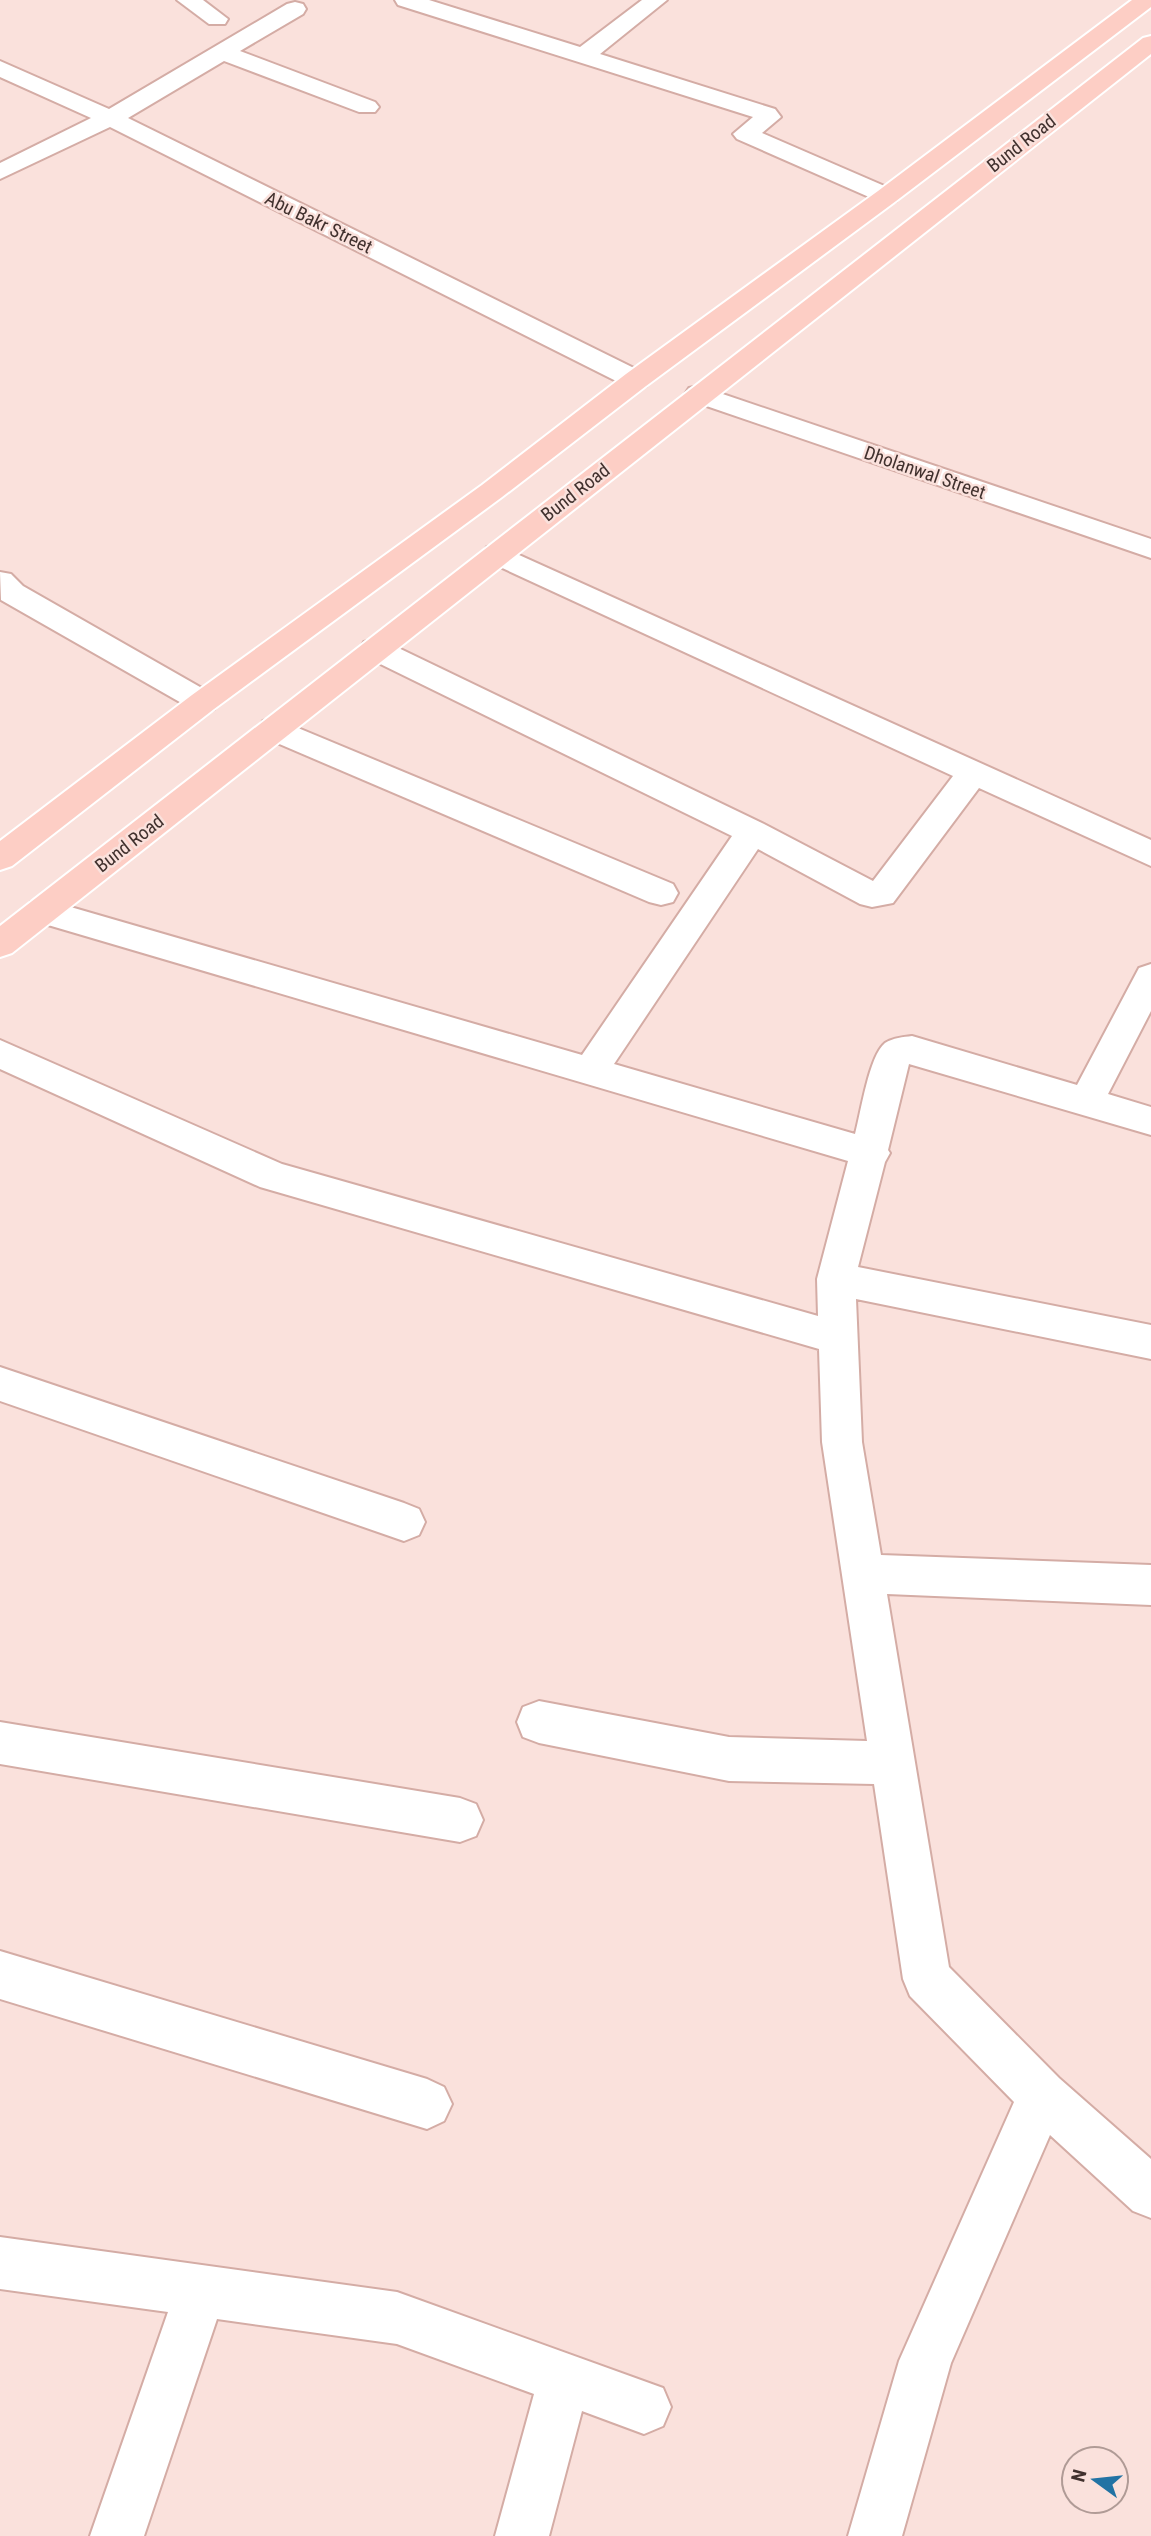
<svg xmlns="http://www.w3.org/2000/svg" width="1151" height="2536" font-family="'Roboto Condensed',sans-serif">
	<style>
		.lines { fill: none; stroke-linecap: round; stroke-linejoin: round }
		.minor-casing { stroke: #d4aca5; stroke-width: 4 }
		.major-casing { stroke: #fff; stroke-width: 4 }
		.minor { fill: #fff; fill-rule: evenodd }
		.major { fill: #fdcec5; fill-rule: evenodd }
		.labels { text-anchor: middle; stroke-width: 5; stroke-linejoin: round; paint-order: stroke }
		.far-street-label { font-size: 19px; fill: #41312e; stroke: #fae1dc }
	</style>
	<rect width="100%" height="100%" fill="#fae1dc"/>
	<g class="lines">
		<g class="minor-casing">
			<g id="minor">
				<polygon points="177,0 203,0 228,19 225,24 209,24"/>
				<polygon points="395,0 429,0 580,47 642,0 667,0 600,54 775,109 781,117 762,133 896,191 899,196 896,201 887,203 878,201 737,139 733,134 753,117 398,5"/>
				<polygon points="295,2 303,4 306,9 303,14 240,51 375,102 379,107 375,112 359,112 224,61 128,118 646,374 650,380 646,386 636,388 626,386 110,127 0,179 0,163 91,118 0,77 0,61 109,109 287,4"/>
				<polygon points="699,386 1151,539 1151,558 689,400 685,394 689,388"/>
				<path d="M497,545L1151,840V866L979,788L893,903L872,907L860,904L758,849L614,1064L855,1134C861,1112 869,1056 885,1043C893,1038 903,1037 912,1036L1077,1085L1139,968L1151,964V1011L1108,1094L1151,1107V1135L909,1064L888,1150L890,1153L885,1162L858,1267L1151,1325V1359L856,1299L862,1442L881,1555L1151,1565V1605L887,1594L949,1967L1059,2078L1151,2159V2218L1133,2211L1050,2135L951,2363L902,2536H848L899,2361L1014,2102L910,1996L903,1979L874,1784L729,1781L539,1743L523,1737L517,1722L523,1707L539,1701L729,1737L867,1741L822,1442L819,1349L260,1187L0,1069V1040L282,1164L818,1316L817,1279L848,1161L31,920L26,911L31,902L43,899L582,1055L732,836L364,656L360,649L364,642L375,639L386,642L764,824L873,881L953,776L487,561L482,554L487,547Z"/>
				<polygon points="0,572 11,574 23,586 214,695 219,702 214,709 203,713 192,709 1,600"/>
				<polygon points="274,718 673,884 678,893 673,902 661,905 649,902 263,737 258,729 263,721"/>
				<polygon points="0,1367 404,1503 419,1509 425,1522 419,1535 404,1541 0,1401"/>
				<polygon points="0,1722 460,1798 476,1804 483,1820 476,1836 460,1842 0,1764"/>
				<polygon points="0,1951 427,2079 444,2087 452,2104 444,2121 427,2129 0,1999"/>
				<polygon points="0,2237 397,2292 663,2388 671,2407 663,2426 644,2434 582,2411 549,2536 495,2536 534,2394 397,2344 217,2319 144,2536 90,2536 168,2312 0,2289"/>
			</g>
		</g>
		<g class="major-casing">
			<g id="major">
				<polygon points="1132,0 1151,0 1151,7 896,201 646,386 502,497 214,709 12,866 0,870 0,841 192,695 482,485 626,374 878,191"/>
				<polygon points="1151,36 1151,54 12,953 0,957 0,926 1143,38"/>
			</g>
		</g>
		<use href="#minor" class="minor"/>
		<use href="#major" class="major"/>
	</g>
	<g class="labels">
		<g class="far-street-label">
			<text transform="translate(1021 143) rotate(-38)" y="7">Bund Road</text>
			<text transform="translate(319 222) rotate(26)" y="7">Abu Bakr Street</text>
			<text transform="translate(925 472) rotate(19)" y="7">Dholanwal Street</text>
			<text transform="translate(575 492) rotate(-38)" y="7">Bund Road</text>
			<text transform="translate(129 843) rotate(-38)" y="7">Bund Road</text>
		</g>
	</g>
	<g transform="translate(1095 2480) rotate(285)"><circle r="33" fill="#fae1dc" stroke="#b09b96" stroke-width="2"/>
	<path d="M0-5L12 26L0 18L-12 26Z" fill="#2273a4"/>
	<text y="-10" font-size="19" font-weight="bold" text-anchor="middle" fill="#41312e">N</text>
	</g>
</svg>
